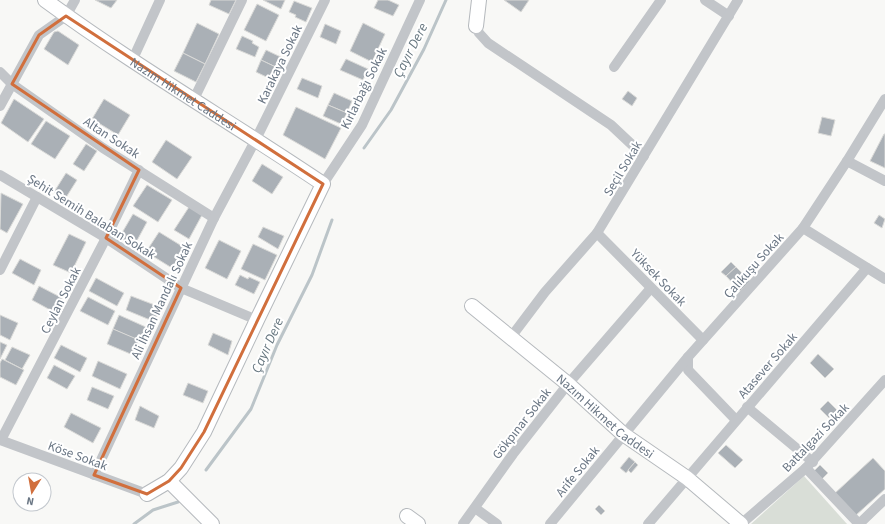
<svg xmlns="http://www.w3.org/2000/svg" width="885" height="524" font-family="'Source Sans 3',sans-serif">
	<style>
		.green { fill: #d9ded7 }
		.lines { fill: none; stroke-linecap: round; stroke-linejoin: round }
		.stream { stroke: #bbc4c8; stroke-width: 3 }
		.building { fill: #aab0b6; stroke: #dadad8 }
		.secondary-casing { stroke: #b5b9bd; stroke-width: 16 }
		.street { stroke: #c2c5c9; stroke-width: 10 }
		.secondary { stroke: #fff; stroke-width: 14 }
		.marked { fill: none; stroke: #d16f3d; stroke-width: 3; stroke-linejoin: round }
		.labels { text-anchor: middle; stroke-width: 4; stroke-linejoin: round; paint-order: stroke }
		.street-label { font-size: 13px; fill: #6a7684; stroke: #fff }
		.water-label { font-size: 14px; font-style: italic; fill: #66767f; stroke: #fff }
	</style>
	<rect width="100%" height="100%" fill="#f8f8f6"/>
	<polygon class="green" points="804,476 847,524 751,524"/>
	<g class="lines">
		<g class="stream">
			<polyline points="364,148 391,110 424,49 446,0"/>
			<polyline points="206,470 251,409 277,345 312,275 332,220"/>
			<polyline points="134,524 153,510 178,502"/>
		</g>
	</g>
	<g class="building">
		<polygon points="95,0 117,0 111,8"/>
		<polygon points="211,0 236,0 229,14 209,5"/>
		<polygon points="263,0 285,0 281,9"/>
		<polygon points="378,0 388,0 399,5 393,16 374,8"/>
		<polygon points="504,0 529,0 521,12"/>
		<polygon points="294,1 312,8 306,22 295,17 296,15 289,12"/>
		<polygon points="257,4 279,15 266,41 244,30"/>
		<polygon points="197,23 219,34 205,64 183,53"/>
		<polygon points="363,23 385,34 372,62 350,51"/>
		<polygon points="325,24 341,31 336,44 320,37"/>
		<polygon points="58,31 79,45 68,65 44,49 54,32"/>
		<polygon points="242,36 253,41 252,43 259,47 255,57 236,49"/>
		<polygon points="266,50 287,60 282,70 261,60"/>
		<polygon points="183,53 205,64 196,82 174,71"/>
		<polygon points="346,59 368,69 363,80 340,70"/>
		<polygon points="261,60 282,70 277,82 256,72"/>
		<polygon points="302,78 322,86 318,98 297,89"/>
		<polygon points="628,91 637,98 632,106 622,99"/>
		<polygon points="334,93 352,101 347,113 328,105"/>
		<polygon points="14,99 44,119 28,142 1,123"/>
		<polygon points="104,99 130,115 118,135 92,119"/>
		<polygon points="328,105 347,113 341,124 323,116"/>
		<polygon points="296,107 341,128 325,159 283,135"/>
		<polygon points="822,117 835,120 831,136 818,133"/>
		<polygon points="46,121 70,136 55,159 31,144"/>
		<polygon points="884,134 885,134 885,168 870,161"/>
		<polygon points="166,140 192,157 177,179 152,162"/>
		<polygon points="86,144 97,151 84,171 73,164"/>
		<polygon points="262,164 283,177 272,194 252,181"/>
		<polygon points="66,173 77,180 65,199 54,192"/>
		<polygon points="147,185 172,200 158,222 133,206"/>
		<polygon points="1,193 23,204 7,233 0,229"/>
		<polygon points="189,207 202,215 189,239 174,230"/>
		<polygon points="133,214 147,222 134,246 119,238"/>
		<polygon points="879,215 885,219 882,228 874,223"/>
		<polygon points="263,227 284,236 278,249 258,237"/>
		<polygon points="159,232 185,248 172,268 146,252"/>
		<polygon points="69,234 86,242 71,273 53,265"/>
		<polygon points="219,240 241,251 227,279 205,268"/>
		<polygon points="253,244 277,255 265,280 241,269"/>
		<polygon points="20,259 41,270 34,285 12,273"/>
		<polygon points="731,262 736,267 726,276 721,272"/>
		<polygon points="736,267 750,281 740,291 726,276"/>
		<polygon points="240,275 248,279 249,277 260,282 254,294 235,285"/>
		<polygon points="96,278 124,293 117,306 89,291"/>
		<polygon points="39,286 62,298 54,312 32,300"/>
		<polygon points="131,296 160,307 155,322 126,310"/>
		<polygon points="88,297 115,311 108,325 80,311"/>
		<polygon points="0,315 18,323 10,340 0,335"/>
		<polygon points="119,315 148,328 142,342 113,329"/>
		<polygon points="113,329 139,340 133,355 107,344"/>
		<polygon points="213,333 232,341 228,355 208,345"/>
		<polygon points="0,342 7,345 0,359"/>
		<polygon points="61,345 87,358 80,372 54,358"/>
		<polygon points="12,347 30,355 22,369 5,360"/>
		<polygon points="818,354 834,369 825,378 810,363"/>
		<polygon points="2,359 24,370 16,385 0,377 0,363"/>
		<polygon points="98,361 127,374 120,389 92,376"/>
		<polygon points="54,365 75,376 67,389 47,378"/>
		<polygon points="188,383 208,391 203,403 183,395"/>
		<polygon points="92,387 114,396 108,409 87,400"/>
		<polygon points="828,401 837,410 829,418 820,409"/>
		<polygon points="140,406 159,416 154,428 135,420"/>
		<polygon points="71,413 101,428 93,443 64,427"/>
		<polygon points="726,445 743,460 735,468 718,453"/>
		<polygon points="629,457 635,462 626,473 620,468"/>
		<polygon points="873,458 885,471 885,489 855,516 834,494"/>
		<polygon points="635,462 638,465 631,473 628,470"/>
		<polygon points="820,465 828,473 822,479 814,471"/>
		<polygon points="599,505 605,511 601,515 595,509"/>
	</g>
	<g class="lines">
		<g class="secondary-casing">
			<g id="secondary">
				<path id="s1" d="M45,0C135,66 231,122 323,184L257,320L204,432L181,468L169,481L147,494"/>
				<polyline points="476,26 479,0"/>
				<path id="s2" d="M472,306L568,384L623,434L687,478L741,524"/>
				<polyline points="169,481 212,524"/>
				<polyline points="407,516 418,524"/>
			</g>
		</g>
		<g class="street">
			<polyline points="705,0 729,16"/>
			<polyline points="476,26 479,33 488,43 611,125 644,156"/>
			<polyline points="132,61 160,0"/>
			<polyline points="614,67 661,0"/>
			<polyline points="0,72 12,84 103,148 214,218"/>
			<polyline points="194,99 242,0"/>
			<polyline points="0,106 39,35 66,16 75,0"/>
			<polyline points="847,161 885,181"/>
			<polyline points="0,175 106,238 181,288 257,320"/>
			<polyline points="323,184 362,125 420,0"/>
			<polyline points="803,228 885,279"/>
			<polyline points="597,233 703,340"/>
			<polyline points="0,270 37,197"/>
			<polyline points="511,337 545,292 597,233 738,0"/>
			<polyline points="688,357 688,370 736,420"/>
			<polyline points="747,407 813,462"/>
			<polyline points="0,440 147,494"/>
			<polyline points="1,440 106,238 139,170"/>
			<polyline points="806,468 859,524"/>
			<polyline points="94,475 214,218 256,139 325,0"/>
			<polyline points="475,508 497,524"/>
			<polyline points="463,524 513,454 568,384 651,288"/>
			<polyline points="550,524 688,357 803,228 847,161 885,99"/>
			<polyline points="648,524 867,268"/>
			<polyline points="741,524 806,468 885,380"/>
			<polyline points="859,524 885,499"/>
		</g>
		<use href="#secondary" class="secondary"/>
	</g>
	<path class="marked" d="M66,16L323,184L204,432L181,468L169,481L147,494L94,475L181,288L106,238L139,170L12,84L39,35Z"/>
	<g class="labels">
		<g class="street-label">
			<text transform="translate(279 64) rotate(-64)" y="5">Karakaya Sokak</text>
			<text transform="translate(363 88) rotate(-64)" y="5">Kırlarbağı Sokak</text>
			<text dy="5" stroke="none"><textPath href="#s1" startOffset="167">Nazım Hikmet Caddesi</textPath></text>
			<text transform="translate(112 137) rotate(33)" y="5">Altan Sokak</text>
			<text transform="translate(622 168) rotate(-59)" y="5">Seçil Sokak</text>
			<text transform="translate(92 216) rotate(32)" y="5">Şehit Semih Balaban Sokak</text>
			<text transform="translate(753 265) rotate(-48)" y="5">Çalıkuşu Sokak</text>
			<text transform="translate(659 277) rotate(46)" y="5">Yüksek Sokak</text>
			<text transform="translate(60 300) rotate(-63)" y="5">Ceylan Sokak</text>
			<text transform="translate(161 300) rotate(-65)" y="5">Ali İhsan Mandalı Sokak</text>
			<text transform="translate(767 365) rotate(-49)" y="5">Atasever Sokak</text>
			<text dy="5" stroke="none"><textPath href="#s2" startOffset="173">Nazım Hikmet Caddesi</textPath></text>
			<text transform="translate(521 423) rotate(-52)" y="5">Gökpınar Sokak</text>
			<text transform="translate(815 437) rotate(-46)" y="5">Battalgazi Sokak</text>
			<text transform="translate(78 455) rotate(20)" y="5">Köse Sokak</text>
			<text transform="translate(577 471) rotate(-51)" y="5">Arife Sokak</text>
		</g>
		<g class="water-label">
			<text transform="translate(410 50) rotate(-63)" y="5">Çayır Dere</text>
			<text transform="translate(267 345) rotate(-66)" y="5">Çayır Dere</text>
		</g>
	</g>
	<g transform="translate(32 492) rotate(191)"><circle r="19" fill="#ffffff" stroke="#c3c8ce"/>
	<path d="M0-3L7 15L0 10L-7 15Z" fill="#d16f3d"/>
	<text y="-6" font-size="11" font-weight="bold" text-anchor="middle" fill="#6a7684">N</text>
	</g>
</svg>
